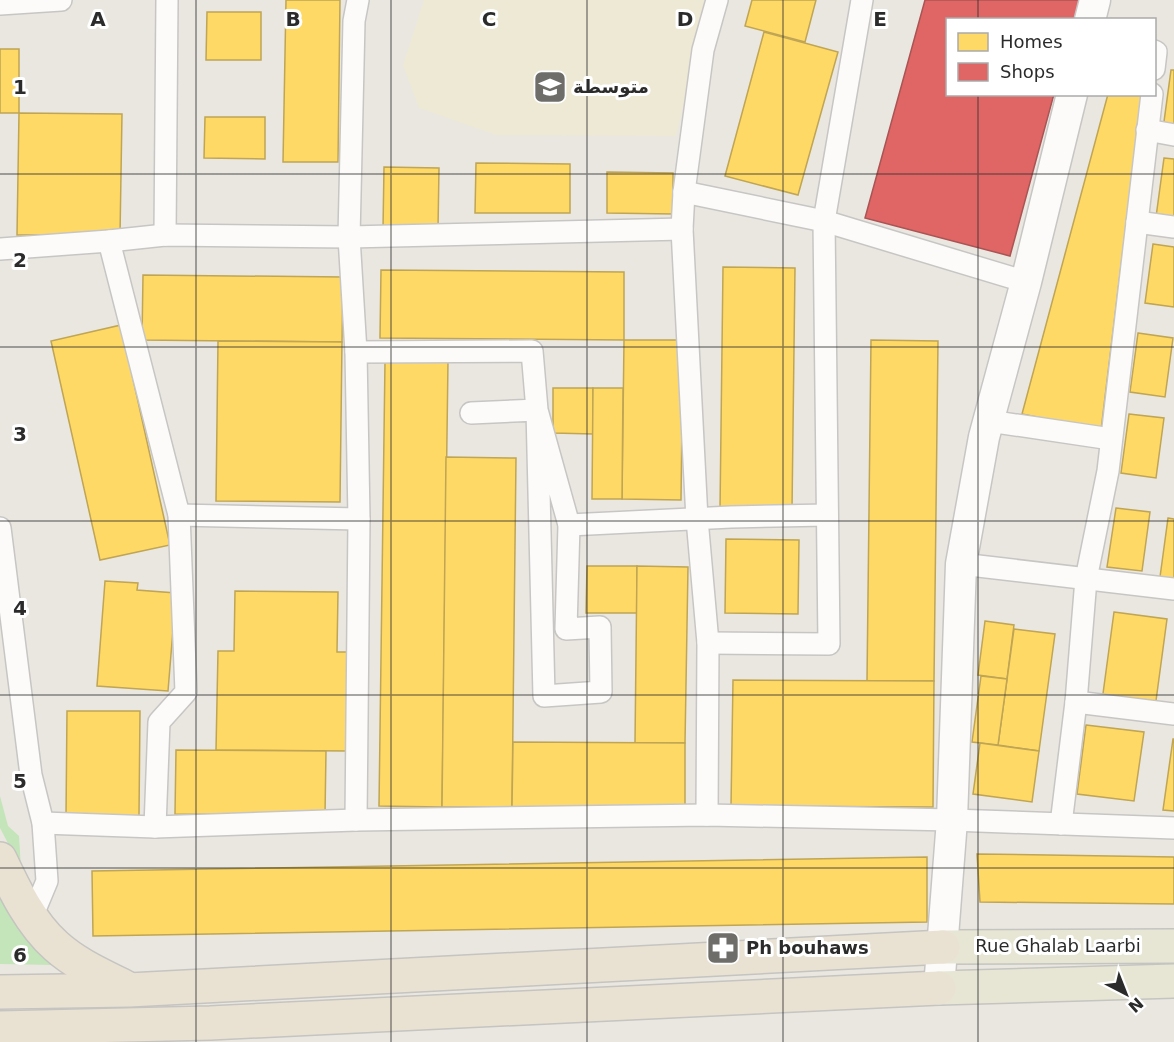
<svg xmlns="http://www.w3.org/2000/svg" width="1174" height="1042" font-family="'DejaVu Sans','Noto Naskh Arabic',sans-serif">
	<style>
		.education { fill: #ede9d5 }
		.green { fill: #c3e5b9 }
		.homes { fill: #ffd966; stroke: #bfa554; stroke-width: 1.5 }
		.shops { fill: #e06666; stroke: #aa5454; stroke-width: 1.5 }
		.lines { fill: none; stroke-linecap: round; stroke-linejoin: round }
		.street-casing { stroke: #c7c6c5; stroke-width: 24 }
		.secondary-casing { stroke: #c7c6c5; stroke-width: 33 }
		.primary-casing { stroke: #c5c4c1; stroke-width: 36 }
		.highway-casing { stroke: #c5c4c1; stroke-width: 36 }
		.street { stroke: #fcfbfa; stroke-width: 21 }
		.secondary { stroke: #fcfbfa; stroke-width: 30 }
		.primary { stroke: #e7e6d4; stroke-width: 33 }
		.highway { stroke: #e9e2d3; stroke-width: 33 }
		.grid { fill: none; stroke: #2b2b2b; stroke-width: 1.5; stroke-opacity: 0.55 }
		.labels { text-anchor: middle; stroke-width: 6; stroke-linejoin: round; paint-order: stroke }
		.poi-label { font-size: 18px; font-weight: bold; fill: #2b2b2b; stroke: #fff; text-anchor: start }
		.street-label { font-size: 18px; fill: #2b2b2b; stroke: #fff }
		.grid-label { font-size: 20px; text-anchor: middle; font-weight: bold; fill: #2b2b2b; stroke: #fff; stroke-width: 6; stroke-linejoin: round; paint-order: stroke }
	</style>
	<rect width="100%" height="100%" fill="#eae7e0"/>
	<polygon class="education" points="424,0 709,0 676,136 496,135 419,108 403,65"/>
	<g class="green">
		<polygon points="0,796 8,826 19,836 21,868 0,828"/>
		<polygon points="0,888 54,965 0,964"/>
	</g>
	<g class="homes">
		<polygon points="286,0 340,0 338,162 283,162"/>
		<polygon points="752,0 816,0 805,42 745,26"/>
		<polygon points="207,12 261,12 261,60 206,60"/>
		<polygon points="764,32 838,52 798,195 725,176"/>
		<rect x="0" y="49" width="19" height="64"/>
		<polygon points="1171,70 1174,70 1174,131 1163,129"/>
		<polygon points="1108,94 1142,94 1101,430 1022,414"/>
		<polygon points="19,113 122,114 120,235 17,235"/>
		<polygon points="205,117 265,117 265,159 204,158"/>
		<polygon points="1164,158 1174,159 1174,219 1156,217"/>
		<polygon points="476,163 570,164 570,213 475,213"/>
		<polygon points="384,167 439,168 438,229 383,229"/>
		<polygon points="607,172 673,173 673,214 607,213"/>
		<polygon points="1153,244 1174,247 1174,307 1145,303"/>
		<polygon points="723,267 795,268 792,510 720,510"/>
		<polygon points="381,270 624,272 624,340 380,338"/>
		<polygon points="143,275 343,277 342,342 142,340"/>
		<polygon points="121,325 170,545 100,560 51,341"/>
		<polygon points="1138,333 1173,338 1165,397 1130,392"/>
		<polygon points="624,340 683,340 681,500 622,499"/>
		<polygon points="871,340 938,341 934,681 867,681"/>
		<polygon points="218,341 342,342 340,502 216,501"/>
		<polygon points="385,361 448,361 442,807 379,806"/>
		<polygon points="553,388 593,388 593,434 553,433"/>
		<polygon points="593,388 623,388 622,499 592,499"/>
		<polygon points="1129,414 1164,418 1156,478 1121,473"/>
		<polygon points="446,457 516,458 512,807 442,807"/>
		<polygon points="1116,508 1150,512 1142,571 1107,567"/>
		<polygon points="1168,518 1174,519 1174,579 1160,577"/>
		<polygon points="726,539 799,540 798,614 725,613"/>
		<polygon points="587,566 637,566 637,613 586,613"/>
		<polygon points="637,566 688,567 685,743 635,743"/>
		<polygon points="105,581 138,583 137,590 176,593 168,691 97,686"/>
		<polygon points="235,591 338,592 337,652 349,652 348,751 216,750 218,651 234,651"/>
		<polygon points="1114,612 1167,619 1155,708 1102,701"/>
		<polygon points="985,621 1014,625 1007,679 978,675"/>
		<polygon points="1014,629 1055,634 1039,751 998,745"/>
		<polygon points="981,676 1007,679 998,745 972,742"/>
		<polygon points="733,680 934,681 933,807 731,806"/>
		<polygon points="67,711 140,711 139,816 66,816"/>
		<polygon points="1086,725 1144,732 1134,801 1077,794"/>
		<polygon points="1173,739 1174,739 1174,811 1163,810"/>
		<polygon points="513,742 685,743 685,809 512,807"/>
		<polygon points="980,743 1039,751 1032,802 973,794"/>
		<polygon points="176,750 326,751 325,815 175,814"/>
		<polygon points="977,854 1174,857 1174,904 980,902"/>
		<polygon points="927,857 927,922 93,936 92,871"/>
	</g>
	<polygon class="shops" points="925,0 1080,0 1074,20 948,20 948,94 1054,94 1010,256 865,218"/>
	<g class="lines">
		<g class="street-casing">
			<g id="street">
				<polyline points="0,4 61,0"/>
				<polyline points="1154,51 1156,52 1154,69"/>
				<polyline points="1147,130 1174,135"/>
				<polyline points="684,192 824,221 1026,282"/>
				<polyline points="1137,222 1174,227"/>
				<polyline points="165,235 167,0"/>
				<polyline points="109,241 179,515 186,692 159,722 155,827"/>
				<polyline points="0,249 109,241 165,235 349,237 682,229"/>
				<polyline points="356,352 532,351 537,410 544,696 601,692 600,627 566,629 569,525 537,410 471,413"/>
				<polyline points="989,421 1111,439"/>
				<polyline points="179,515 359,519"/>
				<polyline points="569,525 731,517 827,515"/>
				<polyline points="0,528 31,775 43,823 47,881 32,917"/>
				<polyline points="961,564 1174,589"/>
				<polyline points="708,643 829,644 824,221 862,0"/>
				<polyline points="1076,702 1174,714"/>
				<polyline points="707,815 708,643 697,519 682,229 684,192 703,50 717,0"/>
				<polyline points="356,820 359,519 356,352 349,237 354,21 358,0"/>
				<polyline points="43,823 155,827 356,820 707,815 952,820 1174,828"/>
				<polyline points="1061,824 1076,702 1086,579 1108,471 1152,94"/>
			</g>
		</g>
		<g class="secondary-casing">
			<g id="secondary">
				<polyline points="1090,20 1095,0"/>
				<polyline points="939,988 952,820 961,564 984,437 1026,282 1072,94"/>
			</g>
		</g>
		<g class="primary-casing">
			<g id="primary">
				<polyline points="943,947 1174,946"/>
				<polyline points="939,988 1174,981"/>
			</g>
		</g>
		<g class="highway-casing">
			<g id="highway">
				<path d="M0,859C14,889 31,924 56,946C76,964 101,975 125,987"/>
				<polyline points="0,992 129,990 943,947"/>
				<polyline points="0,1028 210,1023 939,988"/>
			</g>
		</g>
		<use href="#street" class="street"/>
		<use href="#secondary" class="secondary"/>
		<use href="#primary" class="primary"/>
		<use href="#highway" class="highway"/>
	</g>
	<path class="grid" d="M196,0V1042M391,0V1042M587,0V1042M783,0V1042M978,0V20M978,94V1042M0,174H1174M0,347H1174M0,521H1174M0,695H1174M0,868H1174"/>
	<defs>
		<g id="school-square" transform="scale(1.725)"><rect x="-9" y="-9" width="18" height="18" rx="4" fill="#6e6d6a" stroke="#fff"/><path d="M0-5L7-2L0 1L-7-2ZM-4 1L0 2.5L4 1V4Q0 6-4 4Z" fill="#fff"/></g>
		<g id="pharmacy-square" transform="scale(1.725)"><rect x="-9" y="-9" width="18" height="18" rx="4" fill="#6e6d6a" stroke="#fff"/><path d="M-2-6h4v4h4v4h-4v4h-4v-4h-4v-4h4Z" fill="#fff"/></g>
	</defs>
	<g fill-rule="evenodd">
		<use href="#school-square" x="550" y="87"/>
		<use href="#pharmacy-square" x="723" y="948"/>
	</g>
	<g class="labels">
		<g class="poi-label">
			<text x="573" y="93">متوسطة</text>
			<text x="746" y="954">Ph bouhaws</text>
		</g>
		<g class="street-label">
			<text x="1058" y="952">Rue Ghalab Laarbi</text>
		</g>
	</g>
	<g class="grid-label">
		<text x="98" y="26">A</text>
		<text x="293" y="26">B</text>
		<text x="489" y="26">C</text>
		<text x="685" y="26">D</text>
		<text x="880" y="26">E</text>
		<text x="20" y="94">1</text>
		<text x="20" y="267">2</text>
		<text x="20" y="441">3</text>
		<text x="20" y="615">4</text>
		<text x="20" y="788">5</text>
		<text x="20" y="962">6</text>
	</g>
	<rect x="946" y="18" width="210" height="78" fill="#ffffff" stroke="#aaaaaa" stroke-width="1.5"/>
	<rect x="958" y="33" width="30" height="18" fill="#ffd966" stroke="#aaaaaa" stroke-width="1.5"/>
	<text x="1000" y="48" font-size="18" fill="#2b2b2b">Homes</text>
	<rect x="958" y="63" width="30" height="18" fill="#e06666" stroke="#aaaaaa" stroke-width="1.5"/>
	<text x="1000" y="78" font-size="18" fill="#2b2b2b">Shops</text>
	<g transform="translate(1126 994) rotate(138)" stroke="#ffffff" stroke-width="4.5" paint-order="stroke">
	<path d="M0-4.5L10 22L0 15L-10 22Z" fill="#2b2b2b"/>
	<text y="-9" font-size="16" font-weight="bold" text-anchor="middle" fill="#2b2b2b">N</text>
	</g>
</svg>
